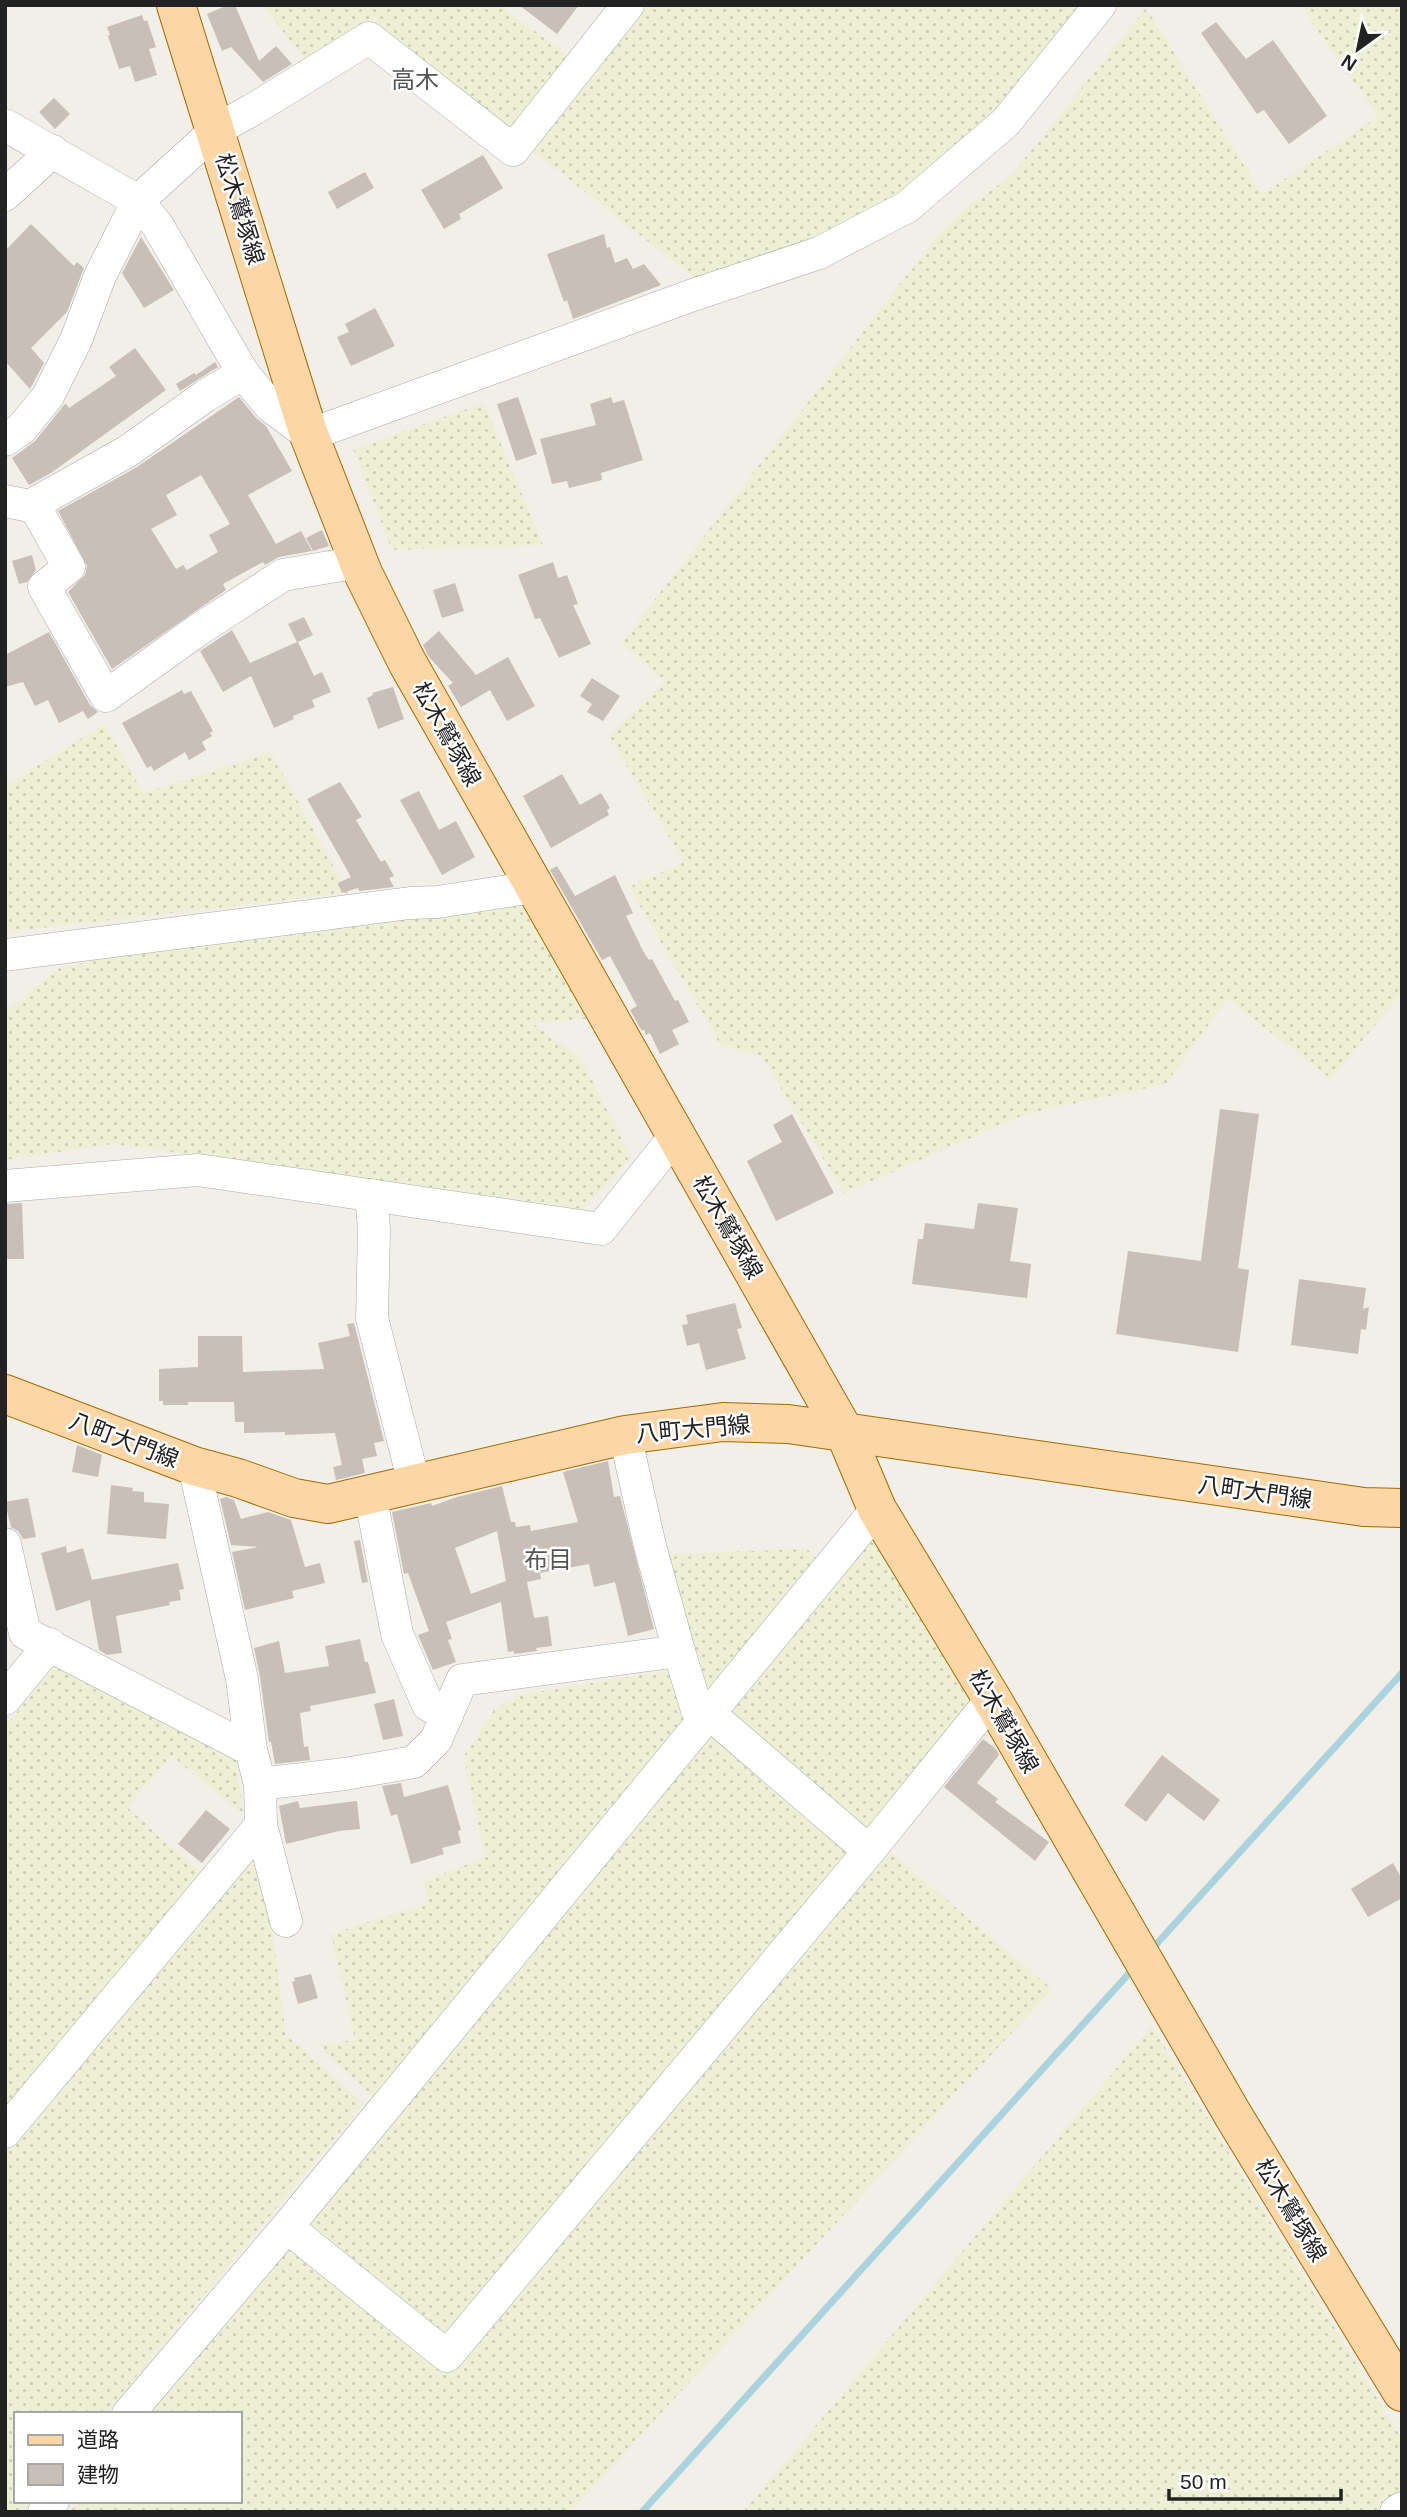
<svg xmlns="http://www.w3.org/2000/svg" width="1407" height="2517" font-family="Arial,'Noto Sans JP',sans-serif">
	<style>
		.farmland { fill: url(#farmland-dots) }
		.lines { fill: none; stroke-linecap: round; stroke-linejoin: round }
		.stream { stroke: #aad3df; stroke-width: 7 }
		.building { fill: #c7bfb8; fill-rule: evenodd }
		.minor-casing { stroke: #a9a9a9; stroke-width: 33 }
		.major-casing { stroke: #a06b00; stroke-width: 40 }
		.minor { stroke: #fff; stroke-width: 32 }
		.major { stroke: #fcd6a4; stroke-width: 38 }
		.labels { text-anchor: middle; stroke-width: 5; stroke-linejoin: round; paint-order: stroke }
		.street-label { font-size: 23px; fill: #222; stroke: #fff }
		.neighbourhood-label { font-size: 24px; fill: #555; stroke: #fff }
	</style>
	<defs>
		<pattern id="farmland-dots" width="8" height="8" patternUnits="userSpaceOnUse" patternTransform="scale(1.75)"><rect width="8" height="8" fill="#eef0d5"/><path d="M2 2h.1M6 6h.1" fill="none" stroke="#ccceb7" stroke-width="1.8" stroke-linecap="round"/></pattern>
	</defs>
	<rect width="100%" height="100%" fill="#f2efe9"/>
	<g class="farmland">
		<polygon points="262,5 500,5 570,57 512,131 373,20 304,58"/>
		<polygon points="643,5 1083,5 1017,89 935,172 871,213 792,250 697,280 529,148"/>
		<polygon points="1300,5 1402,5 1402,992 1331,1079 1227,999 1166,1084 1026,1114 844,1193 762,1057 720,1044 629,887 684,862 609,736 665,682 621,643 937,236 968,206 1009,178 1146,8 1262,194 1378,117"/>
		<polygon points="484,403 543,545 392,550 353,449"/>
		<polygon points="105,724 143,793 271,752 348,893 5,932 5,777 9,783"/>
		<polygon points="525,905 593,1018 533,1024 581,1058 631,1158 582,1209 311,1170 112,1144 5,1160 5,1012 61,967 137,952"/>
		<polygon points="870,1535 970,1702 867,1832 1052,1989 570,2512 70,2512 78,2501 240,2501 240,2414 150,2414 395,2117 318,2045 355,2040 331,1934 428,1903 423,1882 485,1857 464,1756 494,1710 518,1695 701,1665 665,1554 807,1549 840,1581"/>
		<polygon points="54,1666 235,1750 243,1815 172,1756 127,1807 223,1893 261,1846 286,2035 364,2103 105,2414 16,2414 16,2501 33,2501 24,2512 5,2512 5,1727"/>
		<polygon points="1152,2026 1402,2439 1402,2512 743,2512"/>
	</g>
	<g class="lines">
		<g class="stream">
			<polyline points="1151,1950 1402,1673"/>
			<polyline points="642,2512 1133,1969"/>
		</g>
	</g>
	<g class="building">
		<polygon points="228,5 235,5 259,61 276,46 292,64 263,82 231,47 222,51 207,14"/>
		<polygon points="519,5 579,5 557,34"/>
		<polygon points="142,15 144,21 147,20 156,47 149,49 157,75 135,82 130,66 119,69 108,36 110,35 107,27"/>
		<polygon points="1216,22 1246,59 1273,40 1327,116 1289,144 1264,110 1257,114 1201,33"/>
		<polygon points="54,98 70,114 55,129 39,112"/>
		<polygon points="483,155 503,188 459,214 461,219 444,229 421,190"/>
		<polygon points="365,172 374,188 337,209 328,192"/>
		<polygon points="31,224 74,266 77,262 84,268 67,312 31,348 44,363 30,389 5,361 5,251"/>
		<polygon points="604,234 607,248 610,247 615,263 627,258 633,269 644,264 661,285 573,319 567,300 564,302 547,254"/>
		<polygon points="141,237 174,290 144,308 122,273"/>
		<polygon points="375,308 395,346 351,366 337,337 349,332 345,324"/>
		<polygon points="135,348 166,390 51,473 29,485 12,458 35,441 64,405 66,404 69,408 116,376 109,367"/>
		<polygon points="215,362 218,367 180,391 176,384 194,373 196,375"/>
		<path d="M239,397L256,418L266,426L292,471L248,495L276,544L301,531L312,551L279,557L265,565L263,562L223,584L226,590L112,669L68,592L85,575L87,566L58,511L137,467ZM201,475L230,524L209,535L218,552L187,570L183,565L176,569L151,529L177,515L166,495Z"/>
		<polygon points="518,397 537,454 516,461 497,404"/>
		<polygon points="611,397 613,403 624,400 643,460 601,473 602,480 569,488 567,481 552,484 540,439 596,425 590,404"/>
		<polygon points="322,530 329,546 313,551 306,538"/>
		<polygon points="32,555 36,570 27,582 19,584 12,561"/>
		<polygon points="553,562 558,578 567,575 578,604 573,605 591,644 559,658 540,618 535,619 518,575"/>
		<polygon points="455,583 464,611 442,618 433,590"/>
		<polygon points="304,617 313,635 298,642 314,676 322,672 331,692 312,700 315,707 293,716 294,719 274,728 251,676 223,692 200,651 232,630 250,663 297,642 288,624"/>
		<polygon points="439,631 476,675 508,657 535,706 507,721 490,690 461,707 448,686 453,683 428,656 423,645"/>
		<polygon points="49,632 90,705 98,712 88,719 83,711 59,723 48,700 35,706 23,682 5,687 5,655"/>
		<polygon points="592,678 620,696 603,721 587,712 592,704 580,696"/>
		<polygon points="393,687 404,719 378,729 367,698 373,695 372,693"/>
		<polygon points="182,690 184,694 191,691 213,731 210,733 212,736 202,742 206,750 189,760 185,752 154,771 151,766 147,768 122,723"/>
		<polygon points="562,774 580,805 601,793 610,808 607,810 609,815 551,848 523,796"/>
		<polygon points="340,782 362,817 356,820 381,862 385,860 394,876 389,878 394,887 359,891 358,888 342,893 338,883 351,877 307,799"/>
		<polygon points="419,791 439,830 456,821 475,857 442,875 400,800"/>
		<polygon points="557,866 575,896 615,875 633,913 626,916 643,951 649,960 652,959 675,1001 678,1000 689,1022 672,1030 679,1044 660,1054 650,1033 646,1035 644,1029 642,1031 630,1010 637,1006 610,956 602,960 550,870"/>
		<polygon points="1220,1109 1259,1114 1238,1268 1249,1270 1238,1352 1116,1334 1128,1251 1201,1261"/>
		<polygon points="792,1114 834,1193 776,1221 747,1161 782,1142 773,1125"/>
		<polygon points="22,1203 24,1259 5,1259 5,1204"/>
		<polygon points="978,1203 1018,1208 1010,1261 1031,1264 1027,1298 912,1284 918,1239 923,1239 925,1223 974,1229"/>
		<polygon points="1299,1279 1366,1288 1363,1309 1369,1307 1366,1330 1361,1329 1358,1354 1291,1345"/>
		<polygon points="735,1303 742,1328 737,1329 746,1359 706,1370 699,1343 687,1346 682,1325 688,1324 686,1315"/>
		<polygon points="354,1323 384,1441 374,1443 377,1456 362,1459 365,1473 336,1480 333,1467 342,1465 335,1433 285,1435 285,1432 244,1433 244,1422 235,1422 234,1402 188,1402 188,1405 163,1405 163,1401 159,1401 159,1369 198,1367 198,1336 242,1336 243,1372 324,1369 318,1343 350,1336 347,1324"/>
		<polygon points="77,1445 102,1455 98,1477 72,1472"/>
		<path d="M608,1461L614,1497L620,1496L654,1629L628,1636L615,1582L594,1587L589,1564L540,1573L541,1579L527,1582L534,1618L548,1616L552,1646L536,1648L537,1651L514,1654V1651L508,1652L501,1602L446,1622L452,1639L448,1640L456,1662L433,1670L418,1635L429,1631L408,1573L404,1574L392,1512L431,1503L432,1506L457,1497L502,1486L511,1522H515L516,1527L530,1525L531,1531L578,1522L563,1472ZM497,1531L506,1581L471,1594L455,1548Z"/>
		<polygon points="111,1485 133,1488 132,1491 144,1492 144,1502 169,1504 166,1539 107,1534"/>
		<polygon points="226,1497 234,1500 241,1519 268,1512 291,1520 305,1567 320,1563 325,1583 292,1591 294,1598 245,1610 232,1552 258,1547 231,1545 220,1499"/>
		<polygon points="28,1498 36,1537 23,1539 18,1531 11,1527 5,1502"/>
		<polygon points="360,1540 368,1582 362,1583 354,1541"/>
		<polygon points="66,1546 67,1553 83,1548 92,1580 178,1563 184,1589 179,1590 181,1600 169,1602 170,1605 116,1616 122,1653 107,1655 99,1650 90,1600 56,1611 41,1553"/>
		<polygon points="360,1639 365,1662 368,1662 376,1693 310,1706 311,1711 300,1713 304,1747 308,1746 310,1760 275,1764 271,1742 269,1742 260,1677 254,1648 279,1641 285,1673 329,1666 325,1646"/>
		<polygon points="394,1699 403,1736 383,1740 374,1704"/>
		<polygon points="983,1739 996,1749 999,1755 977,1783 998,1799 995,1802 1049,1842 1035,1861 944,1787"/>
		<polygon points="1162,1755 1220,1800 1204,1821 1168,1793 1146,1822 1124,1805"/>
		<polygon points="401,1783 404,1797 448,1785 461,1830 458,1831 461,1843 442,1848 444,1854 411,1864 397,1814 391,1816 382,1786"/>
		<polygon points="298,1801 300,1808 357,1801 360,1829 339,1831 286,1844 279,1806"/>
		<polygon points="206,1810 230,1829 202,1863 178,1844"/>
		<polygon points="1393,1863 1402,1879 1402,1898 1368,1917 1351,1889"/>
		<polygon points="311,1974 318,1998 298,2004 292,1982 295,1981 294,1978"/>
	</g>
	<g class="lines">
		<g class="minor-casing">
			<g id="minor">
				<polyline points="5,125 138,201 158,226 243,373 270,406 309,435 693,295 819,253 907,207 1006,122 1100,5"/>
				<polyline points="5,195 53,151"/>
				<polyline points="5,440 21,429 48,396 76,340 100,276 138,201 216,130 252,110 369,38 513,150 628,5"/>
				<polyline points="5,501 35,507 69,567 44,587 106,696 198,630 283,575 359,562"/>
				<polyline points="30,506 128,451 205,396 243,373"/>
				<polyline points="5,955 410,903 438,902 533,887"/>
				<polyline points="5,1186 198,1170 601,1229 676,1135"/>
				<polyline points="371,1195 374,1229 372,1318 414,1483"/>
				<polyline points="194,1466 242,1679 251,1750 260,1784 261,1825 286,1921"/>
				<polyline points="370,1494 397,1634 428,1705 447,1716"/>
				<polyline points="5,1544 25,1633 251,1750"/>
				<polyline points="679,1651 697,1710 707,1718"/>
				<polyline points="5,1699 50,1644"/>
				<polyline points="710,1714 869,1851"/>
				<polyline points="260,1784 345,1774 414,1762 436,1740 462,1680 679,1651 650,1546 625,1435"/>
				<polyline points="5,2132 261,1825"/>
				<polyline points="287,2227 447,2356 869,1851 992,1699"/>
				<polyline points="128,2414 287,2227 877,1509"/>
				<polyline points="44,2512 53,2501"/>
				<polyline points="1396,2512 1402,2508"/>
			</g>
		</g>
		<g class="major-casing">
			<g id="major">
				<polyline points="176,5 309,435 363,573 407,662 845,1433 877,1509 992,1699 1233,2115 1402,2392"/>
				<polyline points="5,1394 194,1466 238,1478 294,1498 328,1504 625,1435 723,1422 788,1424 1364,1507 1402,1508"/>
			</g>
		</g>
		<use href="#minor" class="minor"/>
		<use href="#major" class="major"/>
	</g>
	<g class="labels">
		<g class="street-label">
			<text transform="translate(240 209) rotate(73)" y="8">松木鷲塚線</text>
			<text transform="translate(447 734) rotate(61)" y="8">松木鷲塚線</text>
			<text transform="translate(728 1227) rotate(60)" y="8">松木鷲塚線</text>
			<text transform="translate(693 1429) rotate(-5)" y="8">八町大門線</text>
			<text transform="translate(124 1440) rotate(21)" y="8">八町大門線</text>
			<text transform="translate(1255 1492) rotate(8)" y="8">八町大門線</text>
			<text transform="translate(1004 1721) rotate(60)" y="8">松木鷲塚線</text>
			<text transform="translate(1291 2210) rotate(59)" y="8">松木鷲塚線</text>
		</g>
		<g class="neighbourhood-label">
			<text x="415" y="88">高木</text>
			<text x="548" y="1568">布目</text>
		</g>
	</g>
	<rect width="1407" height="2517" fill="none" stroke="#222222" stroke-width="14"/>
	<rect x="14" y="2412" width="228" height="91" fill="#ffffff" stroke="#a7a7a7" stroke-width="2"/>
	<rect x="28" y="2435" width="35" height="10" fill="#fcd6a4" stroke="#a7a7a7" stroke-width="2"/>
	<text x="77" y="2447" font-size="21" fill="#222222">道路</text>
	<rect x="28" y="2464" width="35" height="21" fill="#c7bfb8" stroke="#a7a7a7" stroke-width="2"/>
	<text x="77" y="2482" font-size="21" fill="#222222">建物</text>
	<g transform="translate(1358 49) rotate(213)" stroke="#ffffff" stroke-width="5" paint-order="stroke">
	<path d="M0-5L12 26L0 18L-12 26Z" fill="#222222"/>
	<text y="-10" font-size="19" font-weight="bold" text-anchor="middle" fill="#222222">N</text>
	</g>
	<path d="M1169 2489v10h172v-10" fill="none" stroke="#222222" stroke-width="3.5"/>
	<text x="1180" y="2489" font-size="21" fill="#222222" stroke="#ffffff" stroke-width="5" paint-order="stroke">50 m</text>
</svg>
